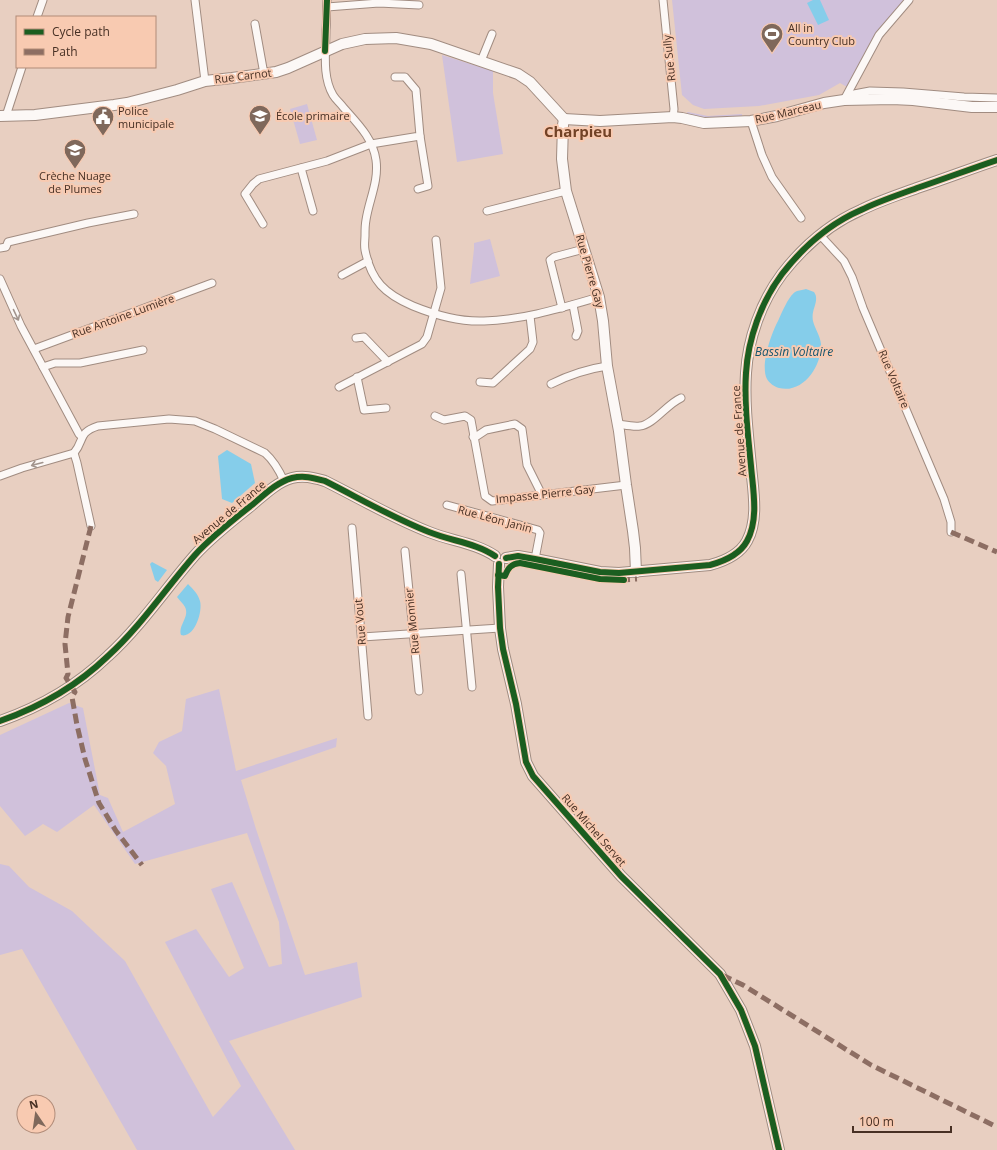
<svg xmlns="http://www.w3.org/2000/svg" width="997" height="1150" font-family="'Open Sans',sans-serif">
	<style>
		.green { fill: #d0c1db }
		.water { fill: #85cdea }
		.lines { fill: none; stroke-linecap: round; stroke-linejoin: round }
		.street-casing { stroke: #a18c81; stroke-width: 9 }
		.secondary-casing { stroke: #a18c81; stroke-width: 12 }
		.street { stroke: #fcf8f6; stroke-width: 7 }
		.secondary { stroke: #fcf8f6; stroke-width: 10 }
		.quiet { stroke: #8d6e63; stroke-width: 5; stroke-dasharray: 10 5; stroke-linecap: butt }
		.cycleway-casing { stroke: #f8cab1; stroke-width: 8 }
		.cycleway { stroke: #1b5e20; stroke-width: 6 }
		.oneway { stroke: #a2948d }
		.labels { text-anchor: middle; stroke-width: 4; stroke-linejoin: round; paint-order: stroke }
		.poi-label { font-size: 11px; fill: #473024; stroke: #f8cab1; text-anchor: start }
		.street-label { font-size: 11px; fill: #473024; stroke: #f8cab1 }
		.water-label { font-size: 12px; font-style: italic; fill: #18566f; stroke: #f8cab1 }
		.district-label { font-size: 15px; font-weight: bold; fill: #724226; stroke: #f8cab1 }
	</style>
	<rect width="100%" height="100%" fill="#e8cfc1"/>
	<g class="green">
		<polygon points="672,0 906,0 847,87 840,83 819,95 759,106 704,109 693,105 682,95"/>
		<polygon points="442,55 493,71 493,93 503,154 457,162"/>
		<polygon points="307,104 317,140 300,144 290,109"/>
		<polygon points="688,112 708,116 742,114 742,118 705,120 685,114"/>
		<polygon points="490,239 500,276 470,284 474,249 474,243"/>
		<polygon points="219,689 236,771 337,738 336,747 241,780 256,829 305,975 357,962 362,997 229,1041 295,1150 137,1150 22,949 0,955 0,864 9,866 29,887 72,911 125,961 213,1117 241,1086 165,942 196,929 229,977 244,968 211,889 232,882 269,967 282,964 279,922 247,833 135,864 94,805 57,832 43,824 25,836 0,806 0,735 69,703 83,708 100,795 108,798 123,832 175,804 166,766 153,753 159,742 182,731 186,699"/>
	</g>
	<g class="water">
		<polygon points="813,0 820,0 829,20 818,25 807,3"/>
		<path d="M806,289L814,292C815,294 816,295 816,297C817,305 811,311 813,321C815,329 820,335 821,344C822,366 803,394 779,388C775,387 769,383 767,379C760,366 771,334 778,321C782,313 789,294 797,291C800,290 804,290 806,289Z"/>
		<polygon points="227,450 251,464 255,483 232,503 222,499 218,456"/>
		<polygon points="152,562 167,570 158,582 155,580 150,564"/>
		<path d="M188,584C193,589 198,594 200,601C203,612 194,639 181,635C178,625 190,617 185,607C183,603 179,600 177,597Z"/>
	</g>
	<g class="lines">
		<g class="street-casing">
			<g id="street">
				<polyline points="195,0 205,81"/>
				<path d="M327,0C326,10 327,20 326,30C326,52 322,76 333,95C336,100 340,103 343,107C357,123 373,138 376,160C379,181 369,200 366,220C365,225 365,230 365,235C365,240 364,245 365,250C371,281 385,294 413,306C435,315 460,322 484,321C523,320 561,308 599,297"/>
				<polyline points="663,0 674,109 673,117"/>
				<polyline points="327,7 379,3 419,5"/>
				<polyline points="37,17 43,0"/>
				<polyline points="255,24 264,74"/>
				<polyline points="481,61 492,34"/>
				<polyline points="846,99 854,94 870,91 903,92 964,97 997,98"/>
				<polyline points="844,100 879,35 909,0"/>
				<polyline points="6,116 22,67"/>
				<polyline points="751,121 762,155 772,177 801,218"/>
				<polyline points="301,168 313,211"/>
				<polyline points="418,189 428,186 420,136"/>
				<polyline points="487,211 566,191"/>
				<polyline points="263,224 245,194 253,184 259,179 327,161 371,144 420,136 416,90 405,77 395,77"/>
				<polyline points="820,235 844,261 852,277 863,308 944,499 951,522 951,532"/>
				<polyline points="0,248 6,247 8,242 88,223 134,214"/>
				<polyline points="342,275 368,261"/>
				<polyline points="0,279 21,326 79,434 82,437"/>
				<polyline points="573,305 578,331 576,336"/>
				<polyline points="562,308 550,260 554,257 584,249"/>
				<polyline points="356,338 364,337 388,362"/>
				<polyline points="34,349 212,283"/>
				<polyline points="43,367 55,363 80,363 143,350"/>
				<polyline points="357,377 364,410 386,408"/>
				<polyline points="480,382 493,383 530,349 533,342 530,316"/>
				<path d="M551,384C569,375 587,369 607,366"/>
				<polyline points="339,387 422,344 427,337 441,288 436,240"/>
				<polyline points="435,416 444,420 465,416 471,420 485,496 492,501 626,485"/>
				<path d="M618,424C625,425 633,427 640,426C653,425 667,404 681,398"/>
				<polyline points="473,437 477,436 486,430 515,424 522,429 527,465 542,495"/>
				<polyline points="74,453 77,463 91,526"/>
				<path d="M0,476L22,468L74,453C85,440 77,433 98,426L169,419L195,421L215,429L265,453C274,461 279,470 284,481"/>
				<polyline points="447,505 538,530 540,533 535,559"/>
				<polyline points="352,528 368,716"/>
				<polyline points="405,551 419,691"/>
				<polyline points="461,574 472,687"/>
				<polyline points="362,637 500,628"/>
			</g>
		</g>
		<g class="secondary-casing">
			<g id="secondary">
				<polyline points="0,116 35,115 114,105 127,103 177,90 205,81 232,78 276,72 288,68 342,44 365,39 396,38 431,44 518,74 530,82 564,119"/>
				<polyline points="564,119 563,125 562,159 566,191 599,297 603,321 607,366 619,431 626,485 633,531 635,548 636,572"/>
				<polyline points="564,119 600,121 673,117 682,118 704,123 751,121 777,116 824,103 844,100 892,99 913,100 972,107 997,107"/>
				<path d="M506,558L518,556L535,559L600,572L619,573L710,565C725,561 740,554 747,541C759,519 753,490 751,466C748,435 744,404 746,373C748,339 761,302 782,274C803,247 829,224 861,210C879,201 898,195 917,188C944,179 970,169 997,160"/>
				<polyline points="499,564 498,587 500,628 503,649 516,704 526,762 533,776 621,876 720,974 741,1010 755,1046 779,1150"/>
				<path d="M0,721C40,707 78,685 108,656C141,626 166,588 195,555C211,537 233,520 252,505C264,495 277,482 292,478C304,475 314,478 325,481C359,498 393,518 429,532C451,541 476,543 495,556"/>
			</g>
		</g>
		<use href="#street" class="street"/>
		<use href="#secondary" class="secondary"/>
		<g class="quiet">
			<polyline points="91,526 68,617 65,644 68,674 66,678 75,692 72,697 77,725 85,759 99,803 116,831 142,865"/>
			<polyline points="951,532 997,552"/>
			<polyline points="620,580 637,579"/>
			<polyline points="722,975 743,985 871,1065 997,1127"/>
		</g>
		<g class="cycleway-casing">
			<g id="cycleway">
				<polyline points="325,51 327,0"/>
				<path d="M506,558L518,556L535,559L600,572L619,573L710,565C725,561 740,554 747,541C759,519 753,490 751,466C748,435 744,404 746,373C748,339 761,302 782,274C803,247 829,224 861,210C879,201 898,195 917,188C944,179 970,169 997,160"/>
				<polyline points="499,564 498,587 500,628 503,649 516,704 526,762 533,776 621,876 720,974 741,1010 755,1046 779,1150"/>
				<path d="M498,575L505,576C508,568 511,564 520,563L600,579L624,580"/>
				<path d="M0,721C40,707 78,685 108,656C141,626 166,588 195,555C211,537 233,520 252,505C264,495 277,482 292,478C304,475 314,478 325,481C359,498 393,518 429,532C451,541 476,543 495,556"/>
			</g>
		</g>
		<use href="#cycleway" class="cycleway"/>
	</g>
	<defs><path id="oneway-shaft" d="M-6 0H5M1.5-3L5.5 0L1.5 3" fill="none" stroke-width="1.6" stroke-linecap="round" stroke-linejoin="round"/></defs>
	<g class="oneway">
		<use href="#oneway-shaft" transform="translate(16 315) rotate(65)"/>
		<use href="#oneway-shaft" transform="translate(37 464) rotate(165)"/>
	</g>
	<defs>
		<g id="stadium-pin" transform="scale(1.15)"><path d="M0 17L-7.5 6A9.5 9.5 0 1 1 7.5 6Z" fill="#7f685b" stroke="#f8cab1"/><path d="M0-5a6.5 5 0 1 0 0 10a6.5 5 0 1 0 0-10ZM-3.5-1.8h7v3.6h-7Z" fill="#fff"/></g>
		<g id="school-pin" transform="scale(1.15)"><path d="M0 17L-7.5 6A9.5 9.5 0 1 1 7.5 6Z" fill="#7f685b" stroke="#f8cab1"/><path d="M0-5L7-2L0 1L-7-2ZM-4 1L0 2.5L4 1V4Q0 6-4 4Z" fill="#fff"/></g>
		<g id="civic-pin" transform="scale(1.15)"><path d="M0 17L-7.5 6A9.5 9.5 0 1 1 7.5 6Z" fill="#7f685b" stroke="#f8cab1"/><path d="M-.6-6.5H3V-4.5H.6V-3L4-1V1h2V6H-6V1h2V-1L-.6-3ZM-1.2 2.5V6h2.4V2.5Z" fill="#fff"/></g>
	</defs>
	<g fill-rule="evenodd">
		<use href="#stadium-pin" x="772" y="34"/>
		<use href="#school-pin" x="260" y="116"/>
		<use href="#civic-pin" x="103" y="117"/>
		<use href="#school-pin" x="75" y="150"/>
	</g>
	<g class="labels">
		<g class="poi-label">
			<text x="788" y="32">All in<tspan x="788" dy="13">Country Club</tspan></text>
			<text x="118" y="115">Police<tspan x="118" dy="13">municipale</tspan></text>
			<text x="276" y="120">École primaire</text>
			<text x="75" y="180" text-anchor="middle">Crèche Nuage<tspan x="75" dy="13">de Plumes</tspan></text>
		</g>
		<g class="street-label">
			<text transform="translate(669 58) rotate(-96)" y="4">Rue Sully</text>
			<text transform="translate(243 76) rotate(-7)" y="4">Rue Carnot</text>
			<text transform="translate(788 112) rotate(-13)" y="4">Rue Marceau</text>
			<text transform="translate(590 271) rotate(74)" y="4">Rue Pierre Gay</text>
			<text transform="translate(123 316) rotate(-20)" y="4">Rue Antoine Lumière</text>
			<text transform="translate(894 379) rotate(67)" y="4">Rue Voltaire</text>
			<text transform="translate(739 431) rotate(-94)" y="4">Avenue de France</text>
			<text transform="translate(545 494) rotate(-6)" y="4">Impasse Pierre Gay</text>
			<text transform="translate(229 512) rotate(-40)" y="4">Avenue de France</text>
			<text transform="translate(495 519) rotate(15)" y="4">Rue Léon Janin</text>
			<text transform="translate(412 621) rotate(-96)" y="4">Rue Monnier</text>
			<text transform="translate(360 622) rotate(-95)" y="4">Rue Vout</text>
			<text transform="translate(594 830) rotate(49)" y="4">Rue Michel Servet</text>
		</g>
		<g class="water-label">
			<text x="794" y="356">Bassin Voltaire</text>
		</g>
		<g class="district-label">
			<text x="578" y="137">Charpieu</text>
		</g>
	</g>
	<rect x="16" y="16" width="140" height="52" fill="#f8cab1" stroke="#b18c79"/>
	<rect x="24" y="29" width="20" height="6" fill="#1b5e20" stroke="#b18c79"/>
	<text x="52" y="36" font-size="12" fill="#473024">Cycle path</text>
	<rect x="24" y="49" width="20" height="6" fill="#8d6e63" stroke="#b18c79"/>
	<text x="52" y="56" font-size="12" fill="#473024">Path</text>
	<g transform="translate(36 1114) rotate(347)"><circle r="19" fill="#f8cab1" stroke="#b18c79"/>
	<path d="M0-3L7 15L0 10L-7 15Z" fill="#7f685b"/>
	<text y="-6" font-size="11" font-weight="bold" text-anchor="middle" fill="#473024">N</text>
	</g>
	<path d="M853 1126v6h98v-6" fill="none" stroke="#473024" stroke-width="2"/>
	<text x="859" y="1126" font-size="12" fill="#473024" stroke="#f8cab1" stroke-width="3" paint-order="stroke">100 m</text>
</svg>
